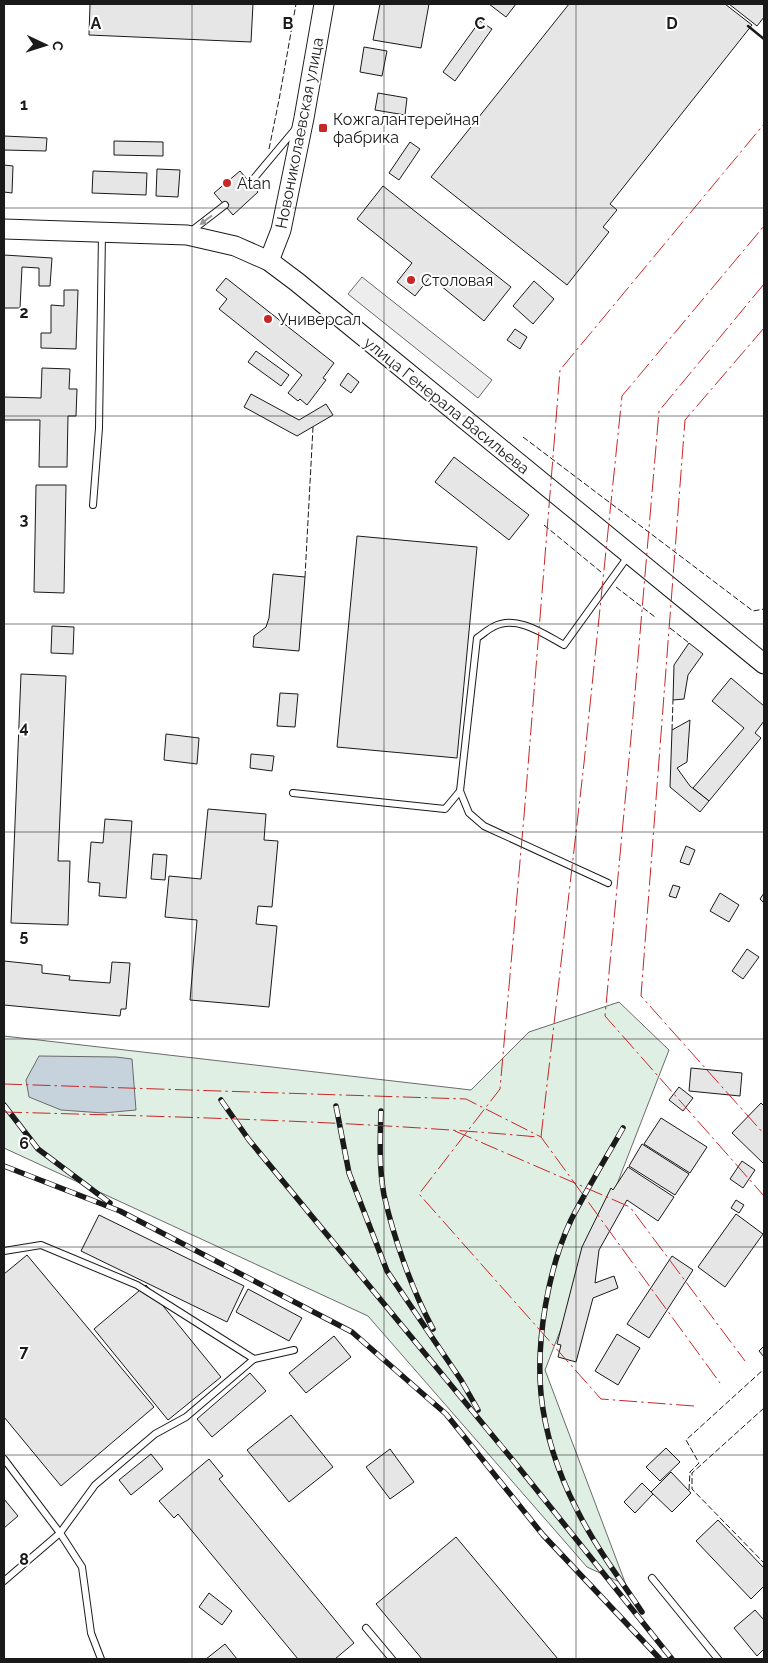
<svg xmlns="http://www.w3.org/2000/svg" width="768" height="1663" font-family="Raleway,sans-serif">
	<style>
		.green { fill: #e0efe3; stroke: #6a6a6a }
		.parking { fill: #ededed; stroke: #6a6a6a }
		.water { fill: #c6d2dc; stroke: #6a6a6a }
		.building { fill: #e6e6e6; stroke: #1a1a1a }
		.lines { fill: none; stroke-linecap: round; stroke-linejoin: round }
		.service-casing { stroke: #1a1a1a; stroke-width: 8 }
		.secondary-casing { stroke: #1a1a1a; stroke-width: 21 }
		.service { stroke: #fff; stroke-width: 6 }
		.secondary { stroke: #fff; stroke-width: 19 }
		.rail-casing { stroke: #1a1a1a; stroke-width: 5.5 }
		.rail { stroke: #fff; stroke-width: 4; stroke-dasharray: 11; stroke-linecap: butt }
		.fence { stroke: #1a1a1a; stroke-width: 1; stroke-dasharray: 6 2.5; stroke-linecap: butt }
		.wall { stroke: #1a1a1a; stroke-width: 2.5 }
		.power { stroke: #c62828; stroke-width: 1; stroke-dasharray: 18 4 2.5 4; stroke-linecap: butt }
		.oneway { fill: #989898 }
		.grid { fill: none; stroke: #1a1a1a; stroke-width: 1; stroke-opacity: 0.55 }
		.poi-dot { fill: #c62828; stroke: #fff; stroke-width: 2 }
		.labels { text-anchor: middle; stroke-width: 4; stroke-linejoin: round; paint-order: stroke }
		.poi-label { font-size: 16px; fill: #1a1a1a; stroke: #fff; text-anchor: start }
		.street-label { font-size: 16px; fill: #1a1a1a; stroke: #fff }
		.grid-label { font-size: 16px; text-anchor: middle; font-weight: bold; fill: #1a1a1a; stroke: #fff; stroke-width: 4; stroke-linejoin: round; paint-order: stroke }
	</style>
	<rect width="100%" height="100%" fill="#fff"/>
	<polygon class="green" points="619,1002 669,1050 545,1370 626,1585 587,1567 368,1316 4,1148 4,1036 471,1090 529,1032"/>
	<polygon class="parking" points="362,277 492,380 478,398 348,294"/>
	<polygon class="water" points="39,1056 116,1057 132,1059 136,1110 103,1113 61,1110 29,1097 26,1080"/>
	<g class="building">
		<polygon points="90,4 253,4 251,42 89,35"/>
		<polygon points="380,4 429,4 421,48 373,40"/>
		<polygon points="489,4 516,4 506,17"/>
		<polygon points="569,4 725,4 752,25 610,204 617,210 603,227 609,232 567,285 431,177"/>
		<polygon points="729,4 764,4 764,17 757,26"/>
		<polygon points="480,21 492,29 455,81 443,72"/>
		<polygon points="364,47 387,51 382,76 360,72"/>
		<polygon points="378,93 407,98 405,115 375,110"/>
		<polygon points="4,136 47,138 46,151 4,150"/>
		<polygon points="114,141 163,142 163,156 114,155"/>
		<polygon points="410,142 420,149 399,180 389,173"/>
		<polygon points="4,165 13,166 12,193 4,192"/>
		<polygon points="157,169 180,170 178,197 156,196"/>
		<polygon points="93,171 147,173 146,195 92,193"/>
		<polygon points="240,171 258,192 233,215 214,193"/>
		<polygon points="383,186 511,287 484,321 430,277 415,296 397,282 412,263 357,219"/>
		<polygon points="4,255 52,258 50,286 39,286 39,268 22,267 20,308 4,308"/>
		<polygon points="226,278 334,363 323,378 326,380 307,405 300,399 298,401 288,393 302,375 219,309 227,299 216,290"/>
		<polygon points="534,281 554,299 533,324 513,306"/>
		<polygon points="64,290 78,290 76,349 41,348 41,333 51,333 51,305 64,306"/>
		<polygon points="515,329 527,337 520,349 507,340"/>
		<polygon points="256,351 289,375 281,386 248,362"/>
		<polygon points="42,368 70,369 69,389 77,389 76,416 68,416 67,467 39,467 40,420 4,420 4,397 41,398"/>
		<polygon points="348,373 359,382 351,393 340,385"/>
		<polygon points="251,394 299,420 326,404 333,415 297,436 244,407"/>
		<polygon points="454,457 529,515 509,540 435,482"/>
		<polygon points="36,485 66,485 64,593 34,592"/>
		<polygon points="357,536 477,547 457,758 337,747"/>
		<polygon points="273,574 305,577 299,651 253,647 254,636 266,627 269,618"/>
		<polygon points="52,626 74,627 73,654 51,653"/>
		<polygon points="689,643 703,654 688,675 684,699 673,700 674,665"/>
		<polygon points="21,674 66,676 58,861 70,861 68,925 11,923"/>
		<polygon points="731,678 764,706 764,721 755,733 761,738 709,801 693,788 744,728 712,701"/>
		<polygon points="280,693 298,694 295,727 277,726"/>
		<polygon points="690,720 687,762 677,768 690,786 709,801 700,812 670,787 672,730"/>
		<polygon points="166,734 199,738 197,764 164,760"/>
		<polygon points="251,754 274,756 272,771 250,768"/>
		<polygon points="208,809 266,814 264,840 278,841 272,907 258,906 256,924 277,926 269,1007 190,1000 197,920 165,917 169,876 201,879"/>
		<polygon points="105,819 132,821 126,898 99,896 100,883 88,882 91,842 103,843"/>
		<polygon points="686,846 695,850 689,865 680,862"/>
		<polygon points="153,854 167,855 165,880 151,879"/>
		<polygon points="673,885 680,887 676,898 669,896"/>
		<polygon points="720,893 739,905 729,922 710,911"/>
		<polygon points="764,893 764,903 760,899"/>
		<polygon points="747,949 759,957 743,979 732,971"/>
		<polygon points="4,961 42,965 42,973 70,976 69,980 110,983 112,962 130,963 126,1009 121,1009 120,1016 4,1005"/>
		<polygon points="691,1068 742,1073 740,1096 689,1091"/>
		<polygon points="679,1087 693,1098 683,1111 669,1100"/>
		<polygon points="761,1103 764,1106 764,1164 732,1133"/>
		<polygon points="661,1118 707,1147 690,1173 644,1144"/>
		<polygon points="642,1144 689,1174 675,1195 629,1166"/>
		<polygon points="742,1161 755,1170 743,1188 730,1179"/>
		<polygon points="628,1167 674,1197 658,1221 627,1200 599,1250 595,1283 614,1276 618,1288 593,1298 576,1362 558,1357 561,1345 557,1344 582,1247 611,1188 613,1190"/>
		<polygon points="736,1200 744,1205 739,1213 731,1208"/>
		<polygon points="736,1214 763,1234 725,1287 698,1267"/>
		<polygon points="99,1215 244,1286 227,1322 81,1251"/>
		<polygon points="27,1255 154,1407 61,1486 4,1417 4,1274"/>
		<polygon points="672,1256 693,1270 649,1338 627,1324"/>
		<polygon points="146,1285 221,1377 168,1420 94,1329"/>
		<polygon points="248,1289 302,1318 289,1341 236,1312"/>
		<polygon points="617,1334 640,1348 618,1385 595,1371"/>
		<polygon points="334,1336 351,1357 306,1393 289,1373"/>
		<polygon points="764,1346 764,1357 759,1351"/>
		<polygon points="250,1373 266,1391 212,1437 197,1419"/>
		<polygon points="291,1415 333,1467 289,1502 247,1450"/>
		<polygon points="666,1448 680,1462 660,1481 646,1467"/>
		<polygon points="390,1449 414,1482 390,1499 366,1467"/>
		<polygon points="151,1454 163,1469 131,1495 119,1480"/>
		<polygon points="209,1459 223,1476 219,1479 354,1643 335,1659 298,1659 178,1514 174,1518 159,1501"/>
		<polygon points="671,1472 691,1493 672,1512 651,1492"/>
		<polygon points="642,1483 653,1494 635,1513 624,1502"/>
		<polygon points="4,1499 18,1516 4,1528"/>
		<polygon points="718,1520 764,1568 764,1586 751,1599 696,1541"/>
		<polygon points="456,1537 558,1659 422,1659 376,1604"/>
		<polygon points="209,1593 232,1611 222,1625 199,1607"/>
		<polygon points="755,1610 764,1620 764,1649 757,1656 734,1628"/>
		<polygon points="225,1644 237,1659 206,1659"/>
	</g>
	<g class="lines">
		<g class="service-casing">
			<g id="service">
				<polyline points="250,183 297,127"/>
				<polyline points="190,232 225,205"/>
				<polyline points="93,505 99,428 102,234"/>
				<polyline points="293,793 445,809 460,791"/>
				<path d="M608,883L484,826L469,813L460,791L477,638C482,635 487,630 493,627C516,614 544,634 564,645L629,555"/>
				<polyline points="4,1251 41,1245 137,1285 254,1359"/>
				<polyline points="4,1459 60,1533 82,1567 91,1633 101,1659"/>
				<polyline points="652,1578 718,1659"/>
				<polyline points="4,1581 60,1533 95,1485 155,1434 186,1417 254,1359 294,1350"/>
				<polyline points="366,1628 392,1659"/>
			</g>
		</g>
		<g class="secondary-casing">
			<g id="secondary">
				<polyline points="4,229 187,235 235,246 269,261 297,282 764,664"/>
				<polyline points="269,261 281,230 304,118 324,4"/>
			</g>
		</g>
		<use href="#service" class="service"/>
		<use href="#secondary" class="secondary"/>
		<g class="rail-casing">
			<g id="rail">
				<polyline points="221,1100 249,1140 516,1464 672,1659"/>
				<polyline points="4,1105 38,1149 110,1203"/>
				<polyline points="336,1106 349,1173 387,1271 461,1380 478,1410"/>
				<path d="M381,1111C380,1139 379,1168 384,1195C394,1239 412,1290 433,1329"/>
				<path d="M623,1128C606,1158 587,1189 571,1220C548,1269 536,1340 541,1394C545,1434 559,1475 577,1510C595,1546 620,1579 642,1612"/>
				<polyline points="4,1166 120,1211 352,1332 446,1414 543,1535 660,1659"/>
			</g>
		</g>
		<use href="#rail" class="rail"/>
		<g class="fence">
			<polyline points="269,149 279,100 296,4"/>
			<polyline points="523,437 753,611 764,609"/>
			<polyline points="544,525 601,572"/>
			<polyline points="305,577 313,427"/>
			<polyline points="616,587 655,617"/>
			<polyline points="670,628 689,643"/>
			<polyline points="672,730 673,700"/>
			<polyline points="764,1408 692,1473 692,1489 764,1563"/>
			<polyline points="689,1490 690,1472 699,1463 686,1440 764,1369"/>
		</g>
		<polyline class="wall" points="748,26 764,39"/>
		<g class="power">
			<polyline points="764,284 659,411 633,716 605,1016 764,1196"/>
			<polyline points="764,328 685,420 641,996 764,1134"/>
			<polyline points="4,1084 466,1099 541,1137 720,1383"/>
			<path d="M4,1112C182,1117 361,1121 538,1137"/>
			<polyline points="455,1131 630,1207 745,1361"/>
			<polyline points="541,1137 584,763 622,396 764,226"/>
			<polyline points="694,1406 601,1399 419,1194 500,1089 524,816 560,370 764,124"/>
		</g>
	</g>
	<defs><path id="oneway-solid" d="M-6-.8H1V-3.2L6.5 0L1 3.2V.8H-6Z" transform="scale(1.25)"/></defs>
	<use class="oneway" href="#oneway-solid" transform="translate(206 220) rotate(143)"/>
	<path class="grid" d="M192,4V1659M384,4V1659M576,4V1659M4,208H764M4,416H764M4,624H764M4,832H764M4,1039H764M4,1247H764M4,1455H764"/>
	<g class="poi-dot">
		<rect x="318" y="123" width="10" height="10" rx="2.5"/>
		<circle cx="227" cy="183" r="5"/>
		<circle cx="411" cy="280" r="5"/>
		<circle cx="268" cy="319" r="5"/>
	</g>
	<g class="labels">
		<g class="poi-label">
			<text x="333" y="125">Кожгалантерейная<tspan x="333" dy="18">фабрика</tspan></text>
			<text x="237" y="189">Atan</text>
			<text x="421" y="286">Столовая</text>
			<text x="278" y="325">Универсал</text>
		</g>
		<g class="street-label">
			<text transform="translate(299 133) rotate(-79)" y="6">Новониколаевская улица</text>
			<text transform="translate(447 405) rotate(39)" y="6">улица Генерала Васильева</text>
		</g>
	</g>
	<g class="grid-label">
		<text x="96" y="29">A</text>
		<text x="288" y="29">B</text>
		<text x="480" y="29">C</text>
		<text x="672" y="29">D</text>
		<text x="24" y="110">1</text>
		<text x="24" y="318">2</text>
		<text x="24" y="525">3</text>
		<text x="24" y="733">4</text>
		<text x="24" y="941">5</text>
		<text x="24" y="1149">6</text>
		<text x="24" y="1357">7</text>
		<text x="24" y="1565">8</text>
	</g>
	<rect width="768" height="1663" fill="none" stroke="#1a1a1a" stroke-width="10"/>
	<g transform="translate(45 45) rotate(94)" stroke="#ffffff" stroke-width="4" paint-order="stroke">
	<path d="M0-4L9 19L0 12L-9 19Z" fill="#1a1a1a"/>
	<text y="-8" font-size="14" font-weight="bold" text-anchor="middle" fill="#1a1a1a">С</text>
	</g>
</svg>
